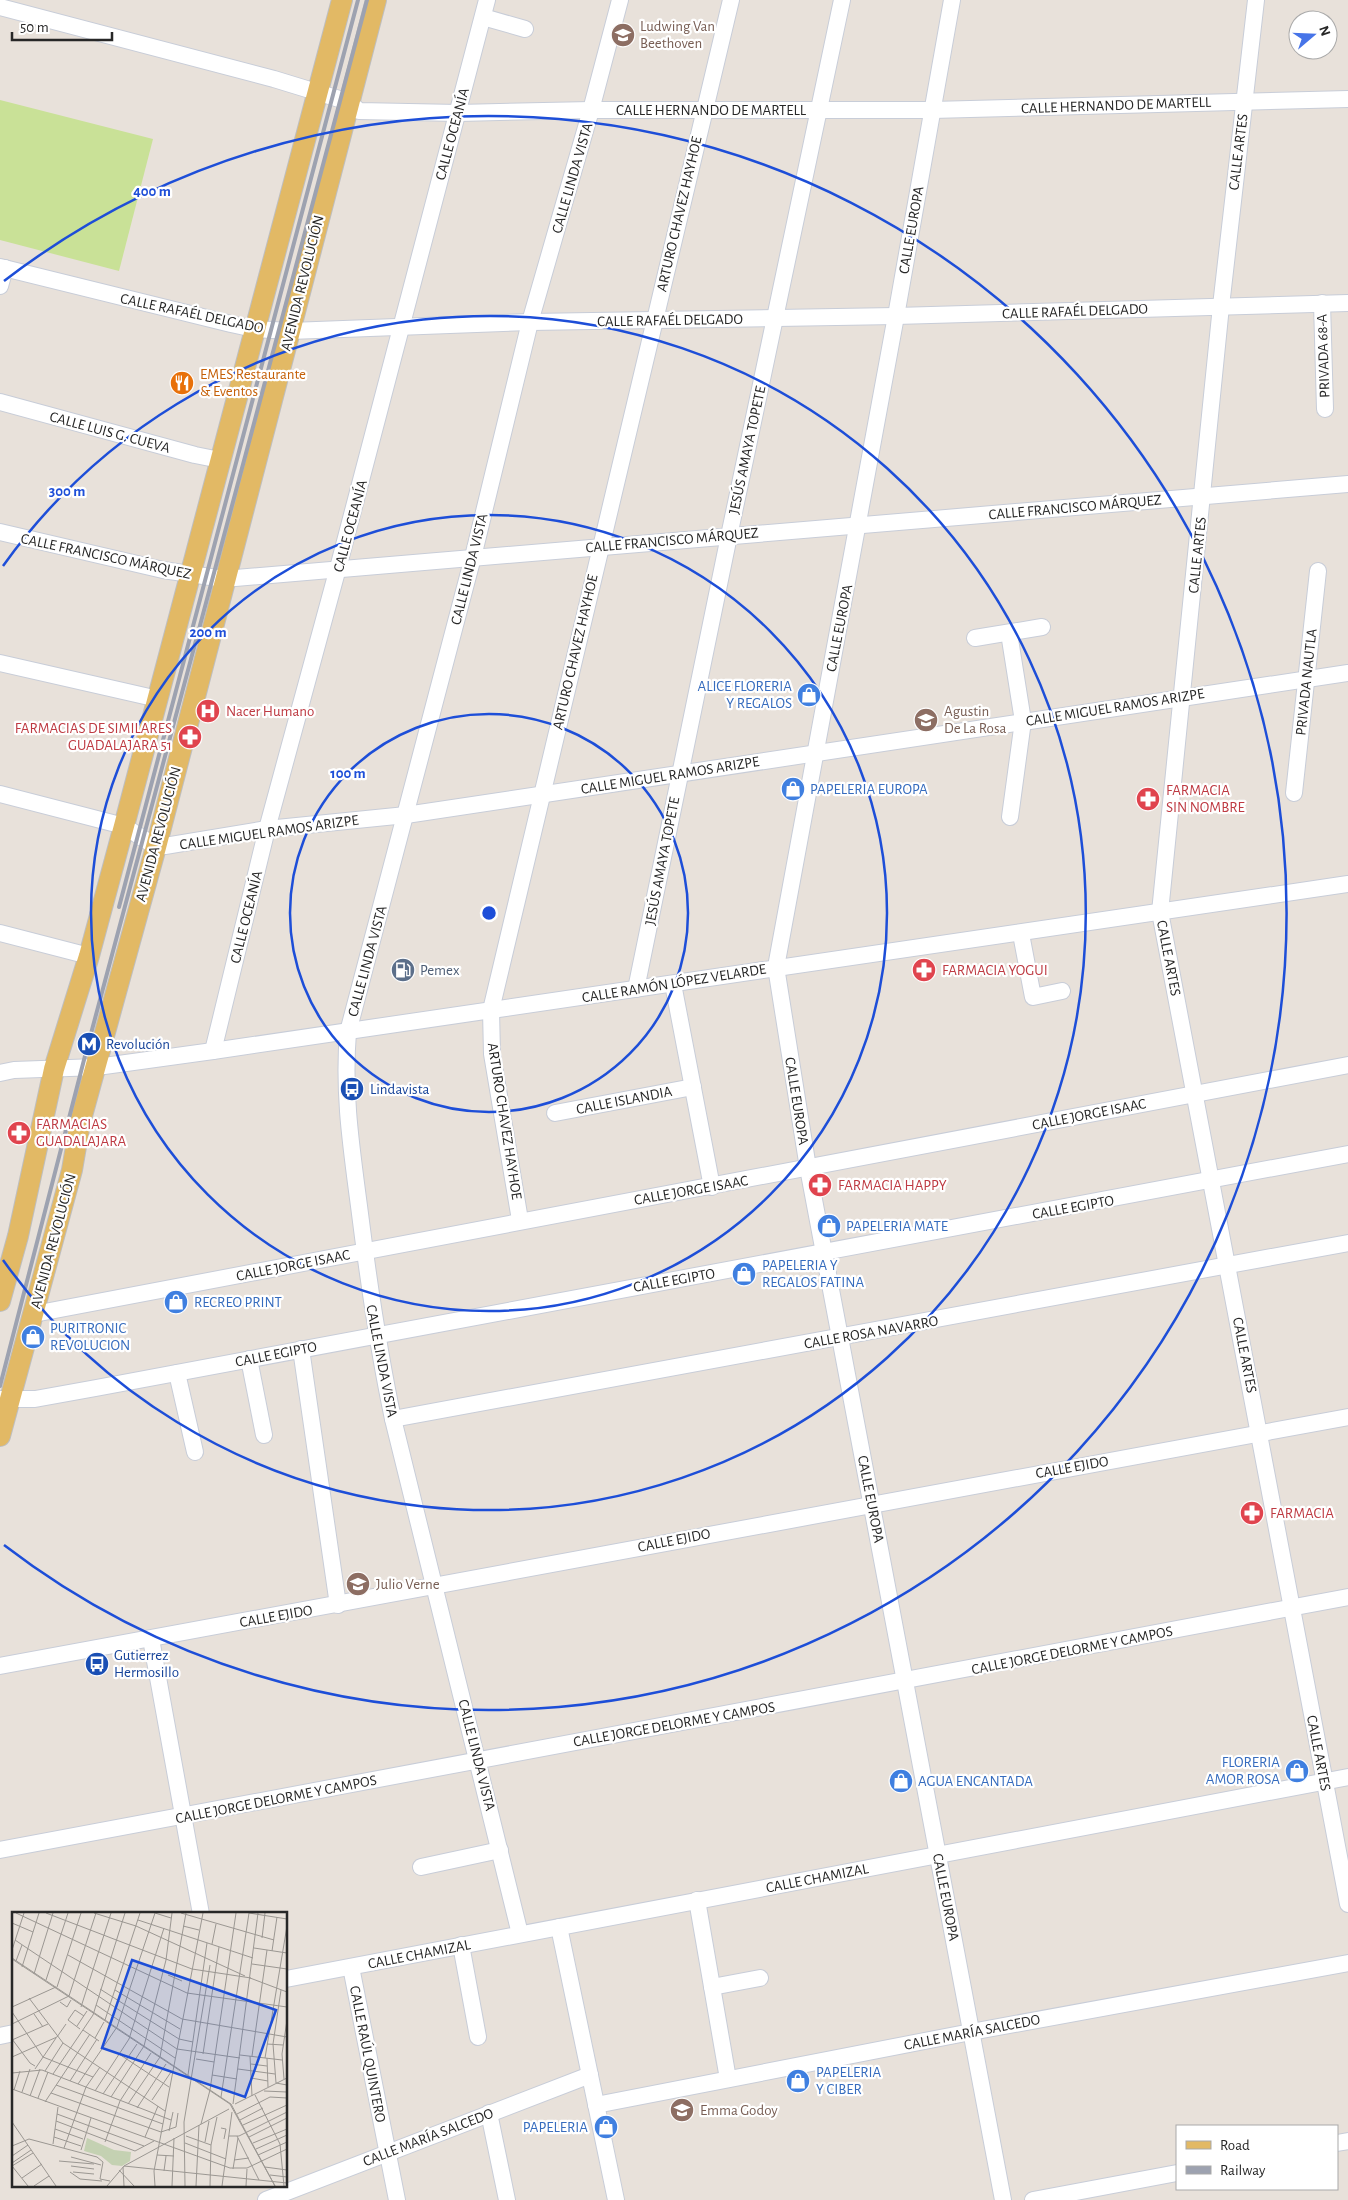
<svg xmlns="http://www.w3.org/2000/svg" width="1348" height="2200" font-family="'Alegreya Sans',sans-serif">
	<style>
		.pitch { fill: #c9e197 }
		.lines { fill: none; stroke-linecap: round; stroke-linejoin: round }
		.minor-casing { stroke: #c8cdd8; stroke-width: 18 }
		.major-casing { stroke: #bebebe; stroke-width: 22 }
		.minor { stroke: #fff; stroke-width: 16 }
		.major { stroke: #e2b965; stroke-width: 20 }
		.rail { stroke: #9da2b0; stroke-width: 4 }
		.ring { fill: none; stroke: #1d4ed8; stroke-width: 2.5 }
		.labels { text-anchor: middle; stroke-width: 4.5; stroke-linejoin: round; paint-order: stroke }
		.education-label { font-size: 15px; fill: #785e54; stroke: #fff; text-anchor: start }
		.street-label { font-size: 15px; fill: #272727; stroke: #fff }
		.food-label { font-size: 15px; fill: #c56008; stroke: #fff; text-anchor: start }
		.shop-label { font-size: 15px; fill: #366cbe; stroke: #fff; text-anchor: start }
		.health-label { font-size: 15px; fill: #be3a42; stroke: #fff; text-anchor: start }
		.service-label { font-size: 15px; fill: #4e5e75; stroke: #fff; text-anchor: start }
		.transit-label { font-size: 15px; fill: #164399; stroke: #fff; text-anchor: start }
		.inset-road { fill: none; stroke: #9b9792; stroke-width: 1 }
		.view { fill: #1d4ed8; fill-opacity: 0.15; stroke: #1d4ed8; stroke-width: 2.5 }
		.inset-edge { fill: none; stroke: #272727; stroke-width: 2.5 }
		.centre { fill: #1d4ed8; stroke: #fff; stroke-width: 2.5 }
		.ring-label { font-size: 15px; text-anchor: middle; font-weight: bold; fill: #1d4ed8; stroke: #fff; stroke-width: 4.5; stroke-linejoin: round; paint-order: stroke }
	</style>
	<rect width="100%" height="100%" fill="#e8e1da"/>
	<polygon class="pitch" points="0,100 153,139 119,271 0,240"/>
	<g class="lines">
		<g class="minor-casing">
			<g id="minor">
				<polyline points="952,0 896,316 776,967 808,1168 1003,2200"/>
				<polyline points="1256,0 1221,306 1160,912 1348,1904"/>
				<polyline points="0,7 274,79 349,102 359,111 458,113 591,110 932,110 1348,99"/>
				<polyline points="483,17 525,29"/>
				<polyline points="0,267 231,324 254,329 290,331 530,322 896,316 1348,303"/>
				<polyline points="0,286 5,268"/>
				<polyline points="1322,303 1325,409"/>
				<polyline points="0,402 195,455 220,460"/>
				<polyline points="0,532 163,570 224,579 1348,484"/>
				<polyline points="1009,633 1023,721 1010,817"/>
				<polyline points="975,638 1042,627"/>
				<polyline points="0,663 158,699"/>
				<polyline points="1294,793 1318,571"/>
				<polyline points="0,794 124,826 156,847 165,846 267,829 406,815 1348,673"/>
				<polyline points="0,933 89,956"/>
				<polyline points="1021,934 1033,997 1062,991"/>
				<polyline points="673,984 712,1187"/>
				<polyline points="636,989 729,536 842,0"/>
				<polyline points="213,1051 267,829 338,568 487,0"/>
				<polyline points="0,1073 14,1070 97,1067 213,1051 1348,884"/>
				<polyline points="555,1113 693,1087"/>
				<polyline points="520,1220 492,1054 491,1010 731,0"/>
				<polyline points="34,1314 1348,1065"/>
				<polyline points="301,1349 338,1605"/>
				<polyline points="249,1359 264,1435"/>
				<polyline points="177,1373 195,1452"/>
				<polyline points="0,1399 35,1399 96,1388 1348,1154"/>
				<polyline points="393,1419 1348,1243"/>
				<polyline points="151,1639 201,1914"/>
				<polyline points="0,1666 1348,1417"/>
				<polyline points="0,1850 1348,1597"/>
				<polyline points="421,1867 500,1850"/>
				<polyline points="697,1900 728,2079"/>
				<polyline points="559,1927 616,2200"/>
				<path d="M520,1934L393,1419C378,1348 368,1278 359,1206C351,1145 343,1093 348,1032L473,557L530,322L591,110L620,0"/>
				<polyline points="461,1945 478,2037"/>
				<polyline points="351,1967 397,2200"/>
				<polyline points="286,1979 1348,1777"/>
				<polyline points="712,1987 760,1978"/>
				<polyline points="0,2036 14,2033"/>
				<polyline points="596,2105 971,2032 1348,1963"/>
				<polyline points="489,2113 507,2200"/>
				<polyline points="1337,2143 1348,2141"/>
				<polyline points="266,2200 590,2075"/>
				<polyline points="1033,2200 1177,2173"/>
			</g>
		</g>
		<g class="major-casing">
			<g id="major">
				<polyline points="0,1301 18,1236 54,1069 89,956 124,826 342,0"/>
				<polyline points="0,1436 72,1170 80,1123 156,847 376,0"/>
			</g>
		</g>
		<use href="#minor" class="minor"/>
		<use href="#major" class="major"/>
		<g class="rail">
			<polyline points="119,907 358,0"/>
			<polyline points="0,1386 85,1056 367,0"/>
		</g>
	</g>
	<g class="ring">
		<circle cx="489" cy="913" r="199"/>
		<circle cx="489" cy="913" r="398"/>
		<path d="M3 566A597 597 0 1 1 3 1260"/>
		<path d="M4 281A797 797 0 1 1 4 1545"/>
	</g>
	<defs>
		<g id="school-disc" transform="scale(1.25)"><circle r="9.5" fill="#8d6e63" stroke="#fff"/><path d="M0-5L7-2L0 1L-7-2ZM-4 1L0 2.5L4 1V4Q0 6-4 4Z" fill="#fff"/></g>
		<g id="restaurant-disc" transform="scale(1.25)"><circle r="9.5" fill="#e8710a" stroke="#fff"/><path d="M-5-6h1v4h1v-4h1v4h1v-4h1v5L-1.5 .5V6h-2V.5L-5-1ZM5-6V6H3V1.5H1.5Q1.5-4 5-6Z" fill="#fff"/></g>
		<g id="shop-disc" transform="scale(1.25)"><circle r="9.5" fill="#3f7fe0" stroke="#fff"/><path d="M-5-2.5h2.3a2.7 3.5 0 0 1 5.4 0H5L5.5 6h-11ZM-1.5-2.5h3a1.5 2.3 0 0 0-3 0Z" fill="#fff"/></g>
		<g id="hospital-disc" transform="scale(1.25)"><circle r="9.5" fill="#e0444e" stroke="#fff"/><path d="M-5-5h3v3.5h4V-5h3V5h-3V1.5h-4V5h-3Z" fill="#fff"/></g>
		<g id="pharmacy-disc" transform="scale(1.25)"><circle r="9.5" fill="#e0444e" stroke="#fff"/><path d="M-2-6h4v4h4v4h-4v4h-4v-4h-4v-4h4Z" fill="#fff"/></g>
		<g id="fuel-disc" transform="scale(1.25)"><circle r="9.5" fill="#5c6f8a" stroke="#fff"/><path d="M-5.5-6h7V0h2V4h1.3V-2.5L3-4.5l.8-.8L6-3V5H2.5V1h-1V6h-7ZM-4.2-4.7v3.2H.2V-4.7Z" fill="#fff"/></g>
		<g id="metro-disc" transform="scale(1.25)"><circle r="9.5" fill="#1a4fb4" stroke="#fff"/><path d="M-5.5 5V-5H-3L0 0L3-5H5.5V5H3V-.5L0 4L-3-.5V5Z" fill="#fff"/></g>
		<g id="bus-disc" transform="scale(1.25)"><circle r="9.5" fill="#1a4fb4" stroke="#fff"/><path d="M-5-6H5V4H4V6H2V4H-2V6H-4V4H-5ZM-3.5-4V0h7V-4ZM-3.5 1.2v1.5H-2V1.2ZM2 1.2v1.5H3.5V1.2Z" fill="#fff"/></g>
	</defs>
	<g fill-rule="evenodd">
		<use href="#school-disc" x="623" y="35"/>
		<use href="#restaurant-disc" x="182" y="383"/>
		<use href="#shop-disc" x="809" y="695"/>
		<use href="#hospital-disc" x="208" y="711"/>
		<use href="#school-disc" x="926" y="720"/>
		<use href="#pharmacy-disc" x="190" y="737"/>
		<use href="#shop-disc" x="793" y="789"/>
		<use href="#pharmacy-disc" x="1148" y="799"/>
		<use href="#fuel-disc" x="403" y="970"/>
		<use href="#pharmacy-disc" x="924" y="970"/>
		<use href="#metro-disc" x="89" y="1044"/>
		<use href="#bus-disc" x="352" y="1089"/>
		<use href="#pharmacy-disc" x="19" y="1133"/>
		<use href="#pharmacy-disc" x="820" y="1185"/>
		<use href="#shop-disc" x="829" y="1226"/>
		<use href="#shop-disc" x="744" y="1274"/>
		<use href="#shop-disc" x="176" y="1302"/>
		<use href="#shop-disc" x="33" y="1337"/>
		<use href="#pharmacy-disc" x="1252" y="1513"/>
		<use href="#school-disc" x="358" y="1584"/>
		<use href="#bus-disc" x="97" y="1664"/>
		<use href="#shop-disc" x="1297" y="1771"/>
		<use href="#shop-disc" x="901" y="1781"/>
		<use href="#shop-disc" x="798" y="2081"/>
		<use href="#school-disc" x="682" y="2110"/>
		<use href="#shop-disc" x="606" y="2127"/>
	</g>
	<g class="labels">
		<g class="education-label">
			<text x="640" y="31">Ludwing Van<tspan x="640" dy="17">Beethoven</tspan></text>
			<text x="944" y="716">Agustin<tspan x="944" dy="17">De La Rosa</tspan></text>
			<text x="376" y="1589">Julio Verne</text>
			<text x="700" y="2115">Emma Godoy</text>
		</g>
		<g class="street-label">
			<text transform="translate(1116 105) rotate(-2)" y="5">CALLE HERNANDO DE MARTELL</text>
			<text x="711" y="115">CALLE HERNANDO DE MARTELL</text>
			<text transform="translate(452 134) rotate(-75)" y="5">CALLE OCEANÍA</text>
			<text transform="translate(1238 152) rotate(-83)" y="5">CALLE ARTES</text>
			<text transform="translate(572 178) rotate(-74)" y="5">CALLE LINDA VISTA</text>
			<text transform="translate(679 214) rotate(-77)" y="5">ARTURO CHAVEZ HAYHOE</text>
			<text transform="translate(911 230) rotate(-80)" y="5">CALLE EUROPA</text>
			<text transform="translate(302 283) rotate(-76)" y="5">AVENIDA REVOLUCIÓN</text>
			<text transform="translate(1075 311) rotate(-2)" y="5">CALLE RAFAÉL DELGADO</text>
			<text transform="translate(192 313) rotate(12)" y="5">CALLE RAFAÉL DELGADO</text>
			<text transform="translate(670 320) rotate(-1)" y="5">CALLE RAFAÉL DELGADO</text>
			<text transform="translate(1323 356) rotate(-92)" y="5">PRIVADA 68-A</text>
			<text transform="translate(110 432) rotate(15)" y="5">CALLE LUIS G. CUEVA</text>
			<text transform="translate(747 450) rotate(-78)" y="5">JESÚS AMAYA TOPETE</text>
			<text transform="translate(1075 507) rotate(-5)" y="5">CALLE FRANCISCO MÁRQUEZ</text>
			<text transform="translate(350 526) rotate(-75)" y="5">CALLE OCEANÍA</text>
			<text transform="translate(672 540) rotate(-5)" y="5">CALLE FRANCISCO MÁRQUEZ</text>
			<text transform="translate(1197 555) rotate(-84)" y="5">CALLE ARTES</text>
			<text transform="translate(106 556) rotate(12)" y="5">CALLE FRANCISCO MÁRQUEZ</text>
			<text transform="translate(469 569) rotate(-76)" y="5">CALLE LINDA VISTA</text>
			<text transform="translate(839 628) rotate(-79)" y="5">CALLE EUROPA</text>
			<text transform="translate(575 652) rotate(-77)" y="5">ARTURO CHAVEZ HAYHOE</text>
			<text transform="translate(1306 682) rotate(-84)" y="5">PRIVADA NAUTLA</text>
			<text transform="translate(1115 707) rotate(-9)" y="5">CALLE MIGUEL RAMOS ARIZPE</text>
			<text transform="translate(670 775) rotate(-9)" y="5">CALLE MIGUEL RAMOS ARIZPE</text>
			<text transform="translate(269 832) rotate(-8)" y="5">CALLE MIGUEL RAMOS ARIZPE</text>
			<text transform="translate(158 834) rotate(-75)" y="5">AVENIDA REVOLUCIÓN</text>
			<text transform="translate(662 861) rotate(-79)" y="5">JESÚS AMAYA TOPETE</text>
			<text transform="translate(246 917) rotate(-76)" y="5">CALLE OCEANÍA</text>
			<text transform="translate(1169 958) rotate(79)" y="5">CALLE ARTES</text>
			<text transform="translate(367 961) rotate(-75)" y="5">CALLE LINDA VISTA</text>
			<text transform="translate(674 983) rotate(-9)" y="5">CALLE RAMÓN LÓPEZ VELARDE</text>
			<text transform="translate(624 1100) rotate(-11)" y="5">CALLE ISLANDIA</text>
			<text transform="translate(797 1101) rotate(81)" y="5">CALLE EUROPA</text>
			<text transform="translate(1089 1114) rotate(-11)" y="5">CALLE JORGE ISAAC</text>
			<text transform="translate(505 1121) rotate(81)" y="5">ARTURO CHAVEZ HAYHOE</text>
			<text transform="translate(691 1190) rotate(-10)" y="5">CALLE JORGE ISAAC</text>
			<text transform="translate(1073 1207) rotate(-10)" y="5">CALLE EGIPTO</text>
			<text transform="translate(53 1241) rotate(-75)" y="5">AVENIDA REVOLUCIÓN</text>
			<text transform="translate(293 1265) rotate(-11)" y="5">CALLE JORGE ISAAC</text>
			<text transform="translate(674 1280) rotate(-10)" y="5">CALLE EGIPTO</text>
			<text transform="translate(871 1332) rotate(-10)" y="5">CALLE ROSA NAVARRO</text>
			<text transform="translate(276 1354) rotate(-11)" y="5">CALLE EGIPTO</text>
			<text transform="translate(1245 1355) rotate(79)" y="5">CALLE ARTES</text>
			<text transform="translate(382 1361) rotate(79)" y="5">CALLE LINDA VISTA</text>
			<text transform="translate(1072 1467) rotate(-10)" y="5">CALLE EJIDO</text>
			<text transform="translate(871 1499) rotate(79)" y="5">CALLE EUROPA</text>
			<text transform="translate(674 1540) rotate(-11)" y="5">CALLE EJIDO</text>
			<text transform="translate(276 1616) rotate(-10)" y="5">CALLE EJIDO</text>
			<text transform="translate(1072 1650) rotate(-11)" y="5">CALLE JORGE DELORME Y CAMPOS</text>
			<text transform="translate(674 1724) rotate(-10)" y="5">CALLE JORGE DELORME Y CAMPOS</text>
			<text transform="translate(1319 1753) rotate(79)" y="5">CALLE ARTES</text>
			<text transform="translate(477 1755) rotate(76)" y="5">CALLE LINDA VISTA</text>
			<text transform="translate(276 1799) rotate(-11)" y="5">CALLE JORGE DELORME Y CAMPOS</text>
			<text transform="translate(817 1878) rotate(-11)" y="5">CALLE CHAMIZAL</text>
			<text transform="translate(946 1897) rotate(79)" y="5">CALLE EUROPA</text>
			<text transform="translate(419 1954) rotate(-11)" y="5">CALLE CHAMIZAL</text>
			<text transform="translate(972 2032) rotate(-11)" y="5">CALLE MARÍA SALCEDO</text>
			<text transform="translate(368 2054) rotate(79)" y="5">CALLE RAÚL QUINTERO</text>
			<text transform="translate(428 2137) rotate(-21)" y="5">CALLE MARÍA SALCEDO</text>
		</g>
		<g class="food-label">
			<text x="200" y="379">EMES Restaurante<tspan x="200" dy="17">&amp; Eventos</tspan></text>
		</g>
		<g class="shop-label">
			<text x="792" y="691" text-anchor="end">ALICE FLORERIA<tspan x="792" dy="17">Y REGALOS</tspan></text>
			<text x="810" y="794">PAPELERIA EUROPA</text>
			<text x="846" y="1231">PAPELERIA MATE</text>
			<text x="762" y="1270">PAPELERIA Y<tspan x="762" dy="17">REGALOS FATINA</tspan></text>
			<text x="194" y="1307">RECREO PRINT</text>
			<text x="50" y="1333">PURITRONIC<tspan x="50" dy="17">REVOLUCION</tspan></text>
			<text x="1280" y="1767" text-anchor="end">FLORERIA<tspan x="1280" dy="17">AMOR ROSA</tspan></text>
			<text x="918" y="1786">AGUA ENCANTADA</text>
			<text x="816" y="2077">PAPELERIA<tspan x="816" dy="17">Y CIBER</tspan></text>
			<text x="588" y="2132" text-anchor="end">PAPELERIA</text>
		</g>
		<g class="health-label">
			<text x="226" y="716">Nacer Humano</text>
			<text x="172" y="733" text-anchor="end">FARMACIAS DE SIMILARES<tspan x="172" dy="17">GUADALAJARA 51</tspan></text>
			<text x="1166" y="795">FARMACIA<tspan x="1166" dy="17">SIN NOMBRE</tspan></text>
			<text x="942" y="975">FARMACIA YOGUI</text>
			<text x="36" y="1129">FARMACIAS<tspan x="36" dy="17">GUADALAJARA</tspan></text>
			<text x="838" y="1190">FARMACIA HAPPY</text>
			<text x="1270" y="1518">FARMACIA</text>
		</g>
		<g class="service-label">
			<text x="420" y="975">Pemex</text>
		</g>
		<g class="transit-label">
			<text x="106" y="1049">Revolución</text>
			<text x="370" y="1094">Lindavista</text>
			<text x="114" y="1660">Gutierrez<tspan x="114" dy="17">Hermosillo</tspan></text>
		</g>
	</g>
	<g transform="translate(12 1912)">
		<rect width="275" height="275" fill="#e8e1da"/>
		<path d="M75,226L102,238L119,240L118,249L110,254L100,253L89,244L72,239Z" fill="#c4d1b2"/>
		<path class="inset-road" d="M4,1L175,81L275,95M34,1L180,57L239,66M82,1L124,14L233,64M143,1L159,6M169,1L262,28M237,1L275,7M126,8L241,46M0,11L21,20M171,14L187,18M250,26L253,1M3,28L165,137L228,146M200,32L204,12M242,36L275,41M0,38L12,1M260,39L265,5M56,43L170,107L275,125M0,46L219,192L263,274M0,47L218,192L263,274M4,49L10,33M240,52L275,57M10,55L27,1M22,62L41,1M156,63L170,69M238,66L275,80M34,68L56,1M45,75L69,1M88,77L167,127L181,130M103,78L168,117M269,78L261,132L264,171L275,173M17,86L51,131L153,199M48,90L55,95L59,88M84,93L163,146M0,95L44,75M69,95L99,1M0,100L31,145L81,165M22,102L31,115M93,108L128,1M0,112L57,84L84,1M65,114L75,99M68,117L56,108L63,98L72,104M71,118L87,129M83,126L92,110M0,127L18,151L23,154M0,128L36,112M255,132L271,133M107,142L157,175M191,142L207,35M228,143L270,148M238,144L240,184M240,144L255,38M0,145L45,125L54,112M253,146L275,14M255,146L256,175M184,147L202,150M239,152L255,154M23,157L44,126M226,157L263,162M33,159L51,131M0,161L30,158L159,208M41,162L81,103L113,1M176,163L195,31M200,163L225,167M239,166L256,169M272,167L270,142L275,108M58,169L85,127M66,172L105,115L143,1M44,173L151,212M0,177L218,256H235L275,237M2,178L8,159M83,179L117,127L152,16M252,179L275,180M10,180L18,157M39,181L149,220L164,215L166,201M91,182L125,132M243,183L268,232L272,274M18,184L28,157M99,185L132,134L154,48L160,1M209,185L237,1M26,186L36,160M140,188L159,160M33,190L78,122M116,192L148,145L174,1M221,192L246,1M223,192L275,166M125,196L154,152M45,202L132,234M225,202L258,185L275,186M228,208L251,196M44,209L123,239L142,229M0,210L44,274M189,212L198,178L224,1M231,213L275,193M209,216L214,217L212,227M43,217L71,227M157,219L161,200M174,224L199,233M217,224H227L275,200M225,224L247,268M42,225L69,234M133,225L146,194M237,225L275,206M93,230L108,189L139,141M193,230L197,209M173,231L214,247M241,231L275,217M41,232L46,195M0,234L17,227L85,245L91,250L88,267L98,269M52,236L74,175L88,155M244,237L275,223M69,238L79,206M145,243L162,244M246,243L275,230M0,244L16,233M59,245L89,253M222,248L237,246M47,249L82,252M0,251L19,238M0,254L16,274M0,254L21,241M59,254L82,257M112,254L275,271M111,255L112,274M253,255L275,258M221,257L226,226M107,258L122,274M152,259L154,244M58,260L68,267L90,269M61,260L82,262M258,263L275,265M10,266L30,252M22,274L37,264M95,274L112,254L217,197M143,274L142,259L191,1M160,274L162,226M173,274L172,210L198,53M184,274L187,213M198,274L199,233L205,205M210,274L220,200M234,274L235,257"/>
		<path class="view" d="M120,48L264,98L233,185L90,136Z"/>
		<rect width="275" height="275" class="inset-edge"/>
	</g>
	<circle cx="489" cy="913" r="8" class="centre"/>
	<g class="ring-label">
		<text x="152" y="196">400 m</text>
		<text x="67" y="496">300 m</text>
		<text x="208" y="637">200 m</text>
		<text x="348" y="778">100 m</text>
	</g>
	<rect x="1176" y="2125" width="162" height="65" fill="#ffffff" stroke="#a9a9a9"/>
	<rect x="1186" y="2141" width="25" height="8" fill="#e2b965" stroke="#a9a9a9"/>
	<text x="1220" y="2150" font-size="15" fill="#272727">Road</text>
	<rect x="1186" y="2166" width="25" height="8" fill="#9da2b0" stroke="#a9a9a9"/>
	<text x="1220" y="2175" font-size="15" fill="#272727">Railway</text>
	<g transform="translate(1313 35) rotate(71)"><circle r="24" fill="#ffffff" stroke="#a9a9a9"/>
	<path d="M0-4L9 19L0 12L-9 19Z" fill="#4774e8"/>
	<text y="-8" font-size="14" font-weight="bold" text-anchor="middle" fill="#272727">N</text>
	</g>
	<path d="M12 32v8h100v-8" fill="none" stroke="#272727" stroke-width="2.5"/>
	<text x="20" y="32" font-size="15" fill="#272727" stroke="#ffffff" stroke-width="4" paint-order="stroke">50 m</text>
</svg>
